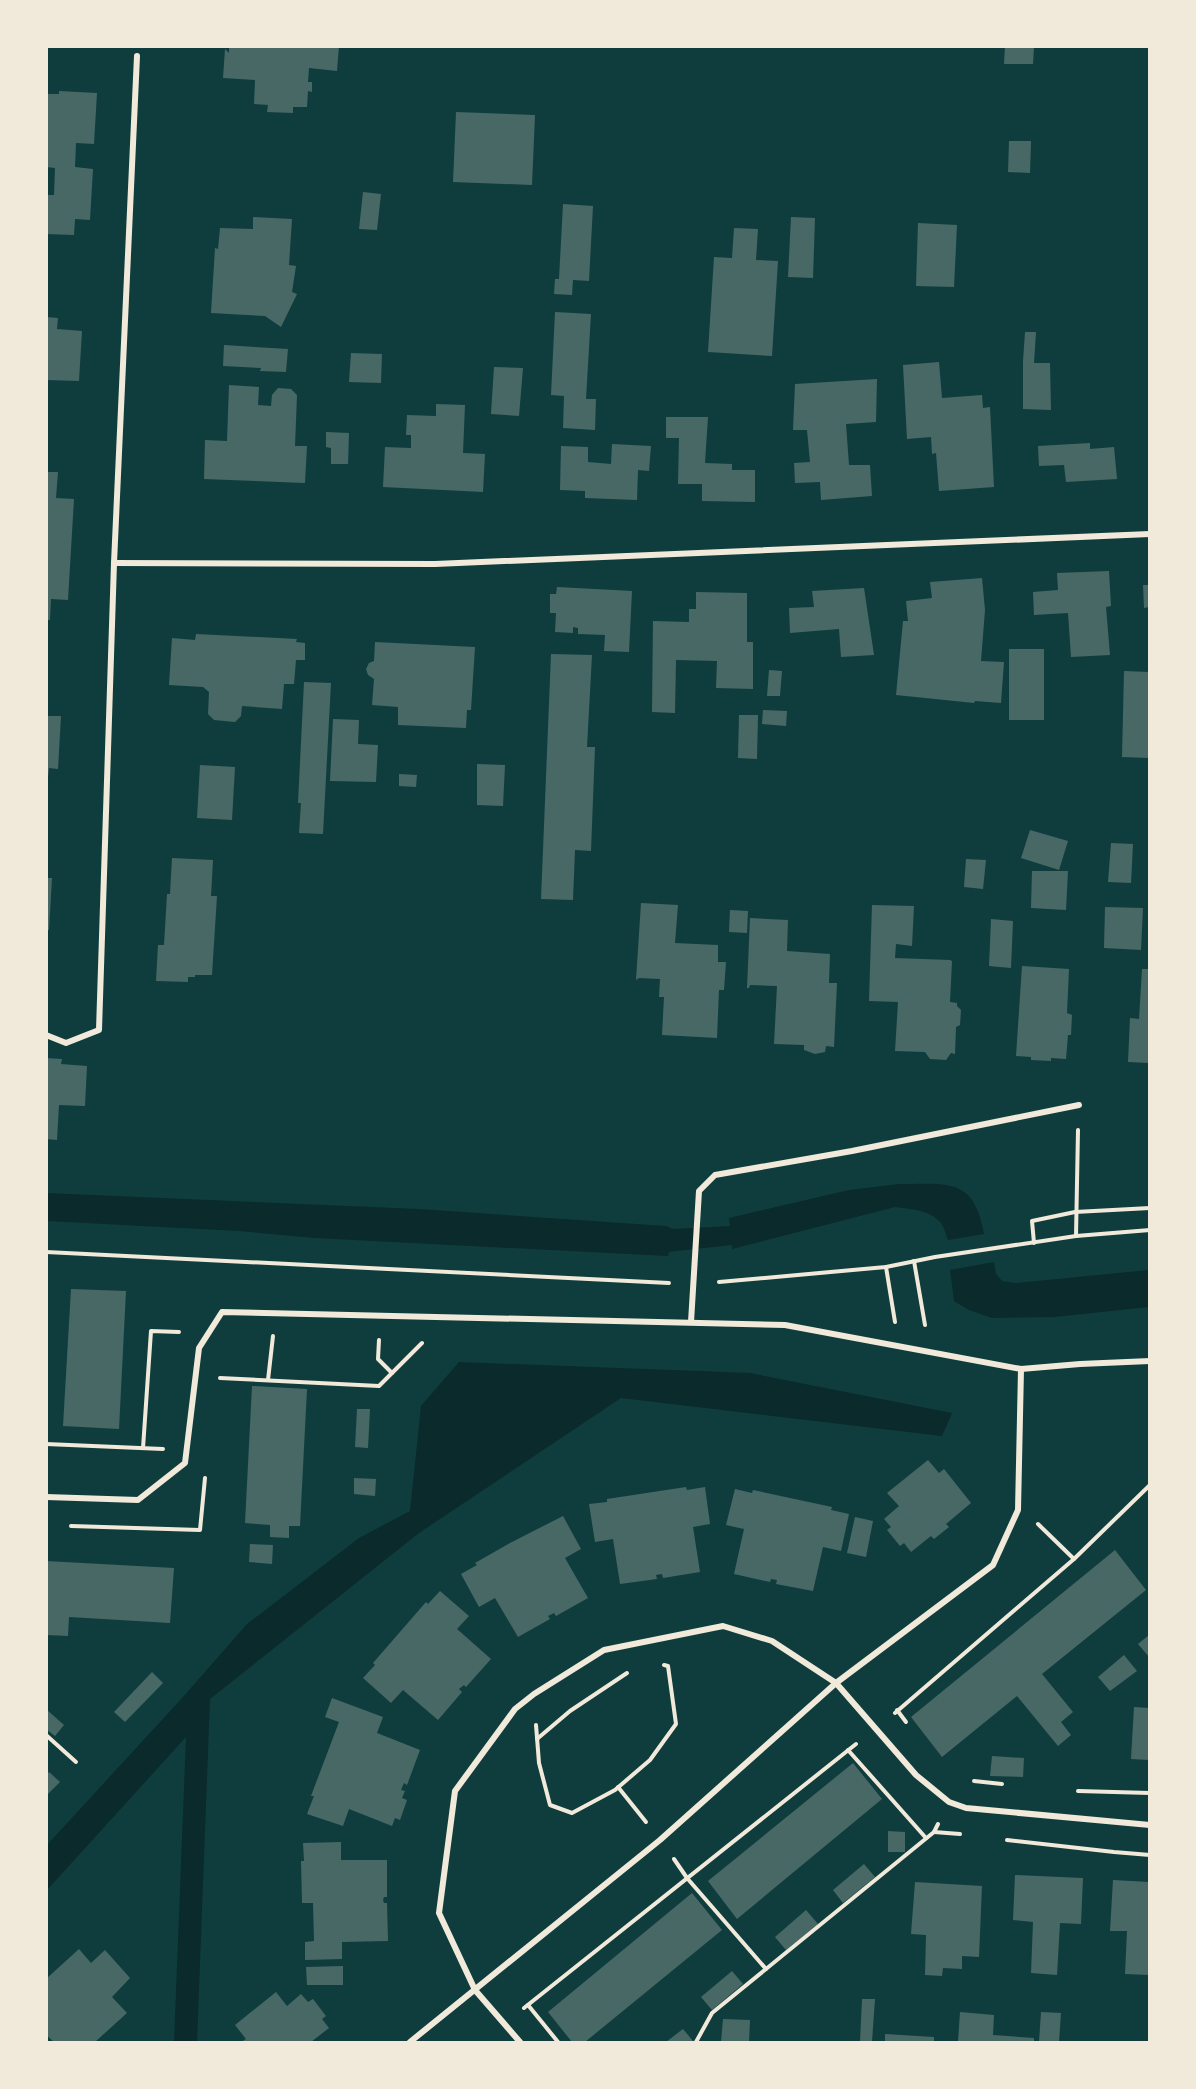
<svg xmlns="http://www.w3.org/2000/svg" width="1196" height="2089" font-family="Ubuntu,sans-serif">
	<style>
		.water { fill: #0a2a2b }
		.building { fill: #486865 }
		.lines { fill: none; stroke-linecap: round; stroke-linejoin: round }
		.path { stroke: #f1e9da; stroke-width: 4 }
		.minor { stroke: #f1e9da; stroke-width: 6 }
	</style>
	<rect width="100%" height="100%" fill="#0f3d3e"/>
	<g class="water">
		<path d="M899,1184C948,1184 974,1177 984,1234L948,1240C946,1235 944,1226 940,1222C930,1210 910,1209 895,1207L732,1249V1245L676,1251L669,1252L668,1256L315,1238L239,1231L47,1221L46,1193L419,1209L666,1226L673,1229L730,1226L729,1218L849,1190Z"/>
		<polygon points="994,1262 996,1274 1002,1281 1015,1283 1149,1270 1149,1307 1054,1317 992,1318 969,1310 954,1301 950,1270"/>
		<polygon points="459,1362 750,1373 952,1413 942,1436 621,1398 419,1533 210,1699 197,2042 174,2042 186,1737 47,1890 47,1845 183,1697 247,1624 359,1538 410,1511 421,1406"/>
	</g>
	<g class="building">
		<polygon points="229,46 339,46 337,71 309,68 308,82 312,82 312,92 308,91 307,107 293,107 293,113 267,112 268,105 254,104 255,80 223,78 225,49 229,53"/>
		<polygon points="1005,46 1034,47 1033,64 1004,64"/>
		<polygon points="59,91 97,93 94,144 76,143 75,167 93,169 90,220 75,219 74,235 46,234 46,195 54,195 55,168 46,167 46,94 59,94"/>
		<polygon points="456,112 535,115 532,185 453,182"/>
		<polygon points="1009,141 1031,141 1030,173 1008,172"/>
		<polygon points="363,192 381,194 377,230 359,229"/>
		<polygon points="563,204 593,206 589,281 573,280 572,295 554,294 555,279 559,279"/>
		<polygon points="253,217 292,219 289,265 296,266 292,292 297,294 281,327 265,316 211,313 215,248 218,249 220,228 253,229"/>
		<polygon points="791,217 815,218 813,278 788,277"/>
		<polygon points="918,223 957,225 954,287 916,286"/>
		<polygon points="734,228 758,229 756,260 778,261 772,356 708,352 714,257 732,258"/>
		<polygon points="555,312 591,314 586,399 596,399 595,430 563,428 564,396 551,395"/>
		<polygon points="46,317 58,318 57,329 82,331 79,381 46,380"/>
		<polygon points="1025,332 1036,332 1034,363 1050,363 1051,410 1023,409 1023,361"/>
		<polygon points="224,345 288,349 286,372 260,371 261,368 223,366"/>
		<polygon points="351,353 382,354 381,383 349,382"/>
		<polygon points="939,362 942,398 982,395 983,408 990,407 994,487 939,491 936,453 932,454 931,437 907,439 903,365"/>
		<polygon points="494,367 523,368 519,416 491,414"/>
		<polygon points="877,379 876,422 846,424 849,465 870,465 872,496 821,500 820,482 795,483 794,463 810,462 807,430 793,430 795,384"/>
		<polygon points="229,385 259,387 258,405 271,406 272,395 278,388 291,389 297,395 295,446 307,446 305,483 204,479 205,440 227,441"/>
		<polygon points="436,404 465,405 463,453 485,454 483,492 383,487 385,447 411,448 411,435 406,435 407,415 436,416"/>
		<polygon points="666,417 708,417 705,463 732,464 732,470 755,470 755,502 702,501 702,484 678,484 679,438 666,438"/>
		<polygon points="326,432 349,433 348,464 331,464 331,448 326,447"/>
		<polygon points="1090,443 1090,449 1114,447 1117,479 1066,482 1064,465 1039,466 1038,446"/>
		<polygon points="612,444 651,446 649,471 638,470 637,500 585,498 585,491 560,490 561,446 588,447 588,462 611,464"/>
		<polygon points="46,472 58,472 56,498 74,499 68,600 51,599 50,620 46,620"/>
		<polygon points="1109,571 1111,606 1106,607 1110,655 1071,657 1068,613 1034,615 1033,592 1058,590 1057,573"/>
		<polygon points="982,578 985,610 981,661 1004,662 1001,703 975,701 974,703 896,695 903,621 908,621 906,601 932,598 930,582"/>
		<polygon points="1143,585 1149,585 1149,607 1144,608"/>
		<polygon points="557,587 632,591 629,652 604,651 605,635 578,634 578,628 573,627 573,633 555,632 556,613 550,613 550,594 556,594"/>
		<polygon points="864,588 874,655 841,657 839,629 790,633 789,608 814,607 812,591"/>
		<polygon points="696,592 747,593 747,642 753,642 753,689 716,688 717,661 676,660 675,713 652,712 653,621 689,622 689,609 696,609"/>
		<polygon points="196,634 297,639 296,642 305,643 305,660 296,660 294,684 284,684 282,709 242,706 241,716 235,722 214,720 208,714 209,692 203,687 169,685 172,638 195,640"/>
		<polygon points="375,642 475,647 471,710 467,710 466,728 398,725 398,707 372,705 374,679 368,675 366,669 369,663 374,661"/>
		<rect x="1009" y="649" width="35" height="71"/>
		<polygon points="551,654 592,655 587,747 595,747 591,851 575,850 573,900 541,899"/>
		<polygon points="769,670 782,671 780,696 767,696"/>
		<polygon points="1124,671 1149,672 1149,758 1122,757"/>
		<polygon points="304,682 331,683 323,834 299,833 301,803 298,803"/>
		<polygon points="763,710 787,711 786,726 762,724"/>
		<polygon points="739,715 758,715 757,759 738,758"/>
		<polygon points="46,716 61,716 58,769 49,768 48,777 46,777"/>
		<polygon points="333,719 359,720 358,744 378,745 376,782 330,781"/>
		<polygon points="477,764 505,765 503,806 477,805"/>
		<polygon points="200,765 235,767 232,820 197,818"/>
		<polygon points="399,774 417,775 416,787 399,786"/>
		<polygon points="1030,830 1068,841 1059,870 1021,858"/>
		<polygon points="1111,843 1133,844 1131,883 1108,882"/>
		<polygon points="172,858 213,860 211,896 217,896 212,975 195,975 195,977 188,977 188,982 156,981 158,945 164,945 167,894 170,894"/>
		<polygon points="966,859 986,860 983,889 964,887"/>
		<polygon points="1032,871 1068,871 1066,910 1031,908"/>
		<polygon points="46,878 52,878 49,930 46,930"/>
		<polygon points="641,903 678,905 675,943 718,945 718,962 726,962 724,990 719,990 717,1038 662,1035 664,997 659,997 660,979 639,978 636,980"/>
		<polygon points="872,905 914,906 912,946 896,944 895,958 950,960 952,961 950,1002 957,1003 957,1006 961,1010 960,1025 956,1027 955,1054 951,1053 946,1060 930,1059 925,1052 895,1051 898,1002 869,1001"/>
		<polygon points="1105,907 1143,908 1141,950 1104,948"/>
		<polygon points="730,910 748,911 747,933 729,932"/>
		<polygon points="750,918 788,920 787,951 830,954 829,983 837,983 834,1047 826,1046 825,1052 815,1054 804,1050 804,1045 774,1044 777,986 750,985 749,988 747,988"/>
		<polygon points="991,919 1013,921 1011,968 989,966"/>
		<polygon points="1022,966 1069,969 1067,1013 1072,1015 1071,1035 1068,1035 1066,1059 1051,1058 1051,1061 1031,1060 1031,1057 1016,1056"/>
		<polygon points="1142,969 1149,969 1149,1063 1128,1062 1130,1018 1139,1019"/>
		<polygon points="46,1058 62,1059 61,1064 87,1066 85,1106 59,1105 57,1140 46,1139"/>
		<polygon points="71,1289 126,1291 119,1429 63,1426"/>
		<polygon points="252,1386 307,1389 300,1526 289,1526 289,1538 270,1537 270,1525 245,1523"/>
		<polygon points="357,1409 370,1409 368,1448 355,1447"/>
		<polygon points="928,1460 939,1473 944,1469 971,1503 946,1524 949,1527 934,1539 931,1536 911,1552 904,1543 900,1546 887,1530 891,1527 884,1519 899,1506 887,1493"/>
		<polygon points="354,1478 376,1479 375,1496 354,1494"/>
		<polygon points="686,1487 687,1490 705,1487 710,1524 693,1527 700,1572 663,1578 662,1574 656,1575 657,1579 620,1584 613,1539 595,1542 589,1504 607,1502 607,1499"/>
		<polygon points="735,1489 752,1493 753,1490 832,1507 831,1510 849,1514 841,1551 823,1547 813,1591 776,1584 777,1580 771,1579 770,1582 734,1574 744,1529 726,1525"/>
		<polygon points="563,1516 581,1549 565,1558 588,1598 556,1616 554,1613 548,1616 550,1619 518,1637 495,1598 479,1607 461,1574 477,1565 475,1563 510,1543"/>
		<polygon points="855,1517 873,1521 866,1557 847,1553"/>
		<polygon points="250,1544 273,1545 272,1564 249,1562"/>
		<polygon points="1115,1550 1146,1590 1042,1674 1073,1712 1061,1722 1071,1735 1058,1746 1017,1696 942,1757 911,1717"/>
		<polygon points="46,1561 174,1568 170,1623 69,1617 68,1636 46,1635"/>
		<polygon points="440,1591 469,1616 457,1629 491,1659 466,1687 464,1685 459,1689 462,1692 438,1720 403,1690 391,1703 363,1678 375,1665 373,1663 426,1602 428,1604"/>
		<polygon points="1149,1635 1149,1657 1138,1644"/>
		<polygon points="1124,1655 1137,1671 1110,1691 1098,1677"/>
		<polygon points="152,1672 163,1683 125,1722 114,1712"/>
		<polygon points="332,1698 383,1717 377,1733 420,1750 407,1785 404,1783 401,1790 405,1791 402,1798 407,1800 400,1820 395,1818 392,1826 349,1809 343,1826 307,1814 314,1796 311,1796 339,1722 325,1717"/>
		<polygon points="1134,1707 1149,1708 1149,1760 1131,1759"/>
		<polygon points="46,1709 64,1725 55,1736 46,1729"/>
		<polygon points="992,1756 1024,1758 1023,1777 990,1776"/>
		<polygon points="853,1763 882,1799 737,1919 708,1881"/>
		<polygon points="49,1772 60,1782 46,1796 46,1775"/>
		<polygon points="888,1831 905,1832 905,1852 888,1852"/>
		<polygon points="341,1842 341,1860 387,1860 387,1897 384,1897 383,1900 384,1903 387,1903 388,1941 342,1942 342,1959 305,1960 305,1942 314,1941 313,1903 302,1903 301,1861 304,1861 303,1843"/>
		<polygon points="864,1864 875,1877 843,1903 833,1890"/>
		<polygon points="1015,1875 1083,1878 1081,1924 1060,1923 1057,1975 1031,1973 1033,1922 1013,1920"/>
		<polygon points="1113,1880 1149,1882 1149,1975 1125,1974 1127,1931 1110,1931"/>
		<polygon points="915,1882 982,1886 979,1957 962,1956 962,1969 943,1968 942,1976 925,1975 926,1935 911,1934"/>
		<polygon points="692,1893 722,1930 585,2042 572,2042 548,2012"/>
		<polygon points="806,1910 818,1924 786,1950 775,1937"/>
		<polygon points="79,1949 91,1963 105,1950 130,1978 112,1997 127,2013 95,2042 54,2042 46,2035 46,1979"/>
		<polygon points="343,1966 343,1985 307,1985 306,1967"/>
		<polygon points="732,1971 743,1984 712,2010 701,1997"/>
		<polygon points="276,1992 287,2006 301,1994 308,2002 313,1999 326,2016 322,2019 329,2028 311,2042 241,2042 246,2039 235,2025"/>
		<polygon points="862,1999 875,1999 872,2042 860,2042"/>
		<polygon points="960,2012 994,2015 993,2035 1034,2038 1034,2042 958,2042"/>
		<polygon points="1041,2012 1061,2013 1059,2042 1039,2042"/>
		<polygon points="723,2019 750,2020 749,2042 721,2042"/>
		<polygon points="683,2029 693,2041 666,2042"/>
		<polygon points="885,2034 934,2037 934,2042 885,2042"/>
	</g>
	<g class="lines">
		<g class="path">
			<polyline points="1076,1236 1078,1130"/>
			<polyline points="1034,1243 1032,1221 1075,1212 1150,1208"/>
			<polyline points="46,1252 669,1283"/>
			<polyline points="914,1261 925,1325"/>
			<polyline points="886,1267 895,1322"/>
			<polyline points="719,1282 886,1267 935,1257 1076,1236 1150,1230"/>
			<polyline points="379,1340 378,1359 392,1373"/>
			<polyline points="220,1378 379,1386 422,1343"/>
			<polyline points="268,1380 273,1336"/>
			<polyline points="46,1444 163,1449"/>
			<polyline points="143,1448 151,1331 179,1332"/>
			<polyline points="71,1526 200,1530 205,1478"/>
			<polyline points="1074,1559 1150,1485"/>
			<polyline points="897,1710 906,1722"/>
			<polyline points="895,1713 1074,1559 1038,1524"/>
			<polyline points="536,1725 539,1763 550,1805 572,1813 615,1790 650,1760 676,1724 668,1666 664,1665"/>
			<polyline points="46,1735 76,1762"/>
			<polyline points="537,1739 570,1711 627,1673"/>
			<polyline points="848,1750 926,1838"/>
			<polyline points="974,1781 1002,1784"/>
			<polyline points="618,1787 646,1822"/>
			<polyline points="1078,1791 1150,1793"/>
			<polyline points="934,1832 960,1834"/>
			<polyline points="1007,1840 1114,1852 1150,1855"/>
			<polyline points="674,1859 687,1878 766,1969"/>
			<polyline points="528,2005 558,2042"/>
			<polyline points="524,2008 856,1744"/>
			<polyline points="696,2042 712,2013 934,1832 938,1824"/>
		</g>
		<g class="minor">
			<polyline points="114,563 435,564 1150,534"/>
			<polyline points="46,1035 66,1043 99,1030 114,563 137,56"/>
			<polyline points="691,1322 699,1191 715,1175 852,1151 1079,1105"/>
			<polyline points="46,1497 138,1500 185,1463 199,1348 222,1312 785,1325 1021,1369 1080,1364 1150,1361"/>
			<polyline points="410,2042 660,1840 836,1683 993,1565 1018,1510 1021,1369"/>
			<polyline points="520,2042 475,1990 439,1913 455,1791 515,1709 534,1694 604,1650 723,1626 772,1641 836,1683 916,1775 949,1802 966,1808 1150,1825"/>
		</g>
	</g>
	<rect width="1196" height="2089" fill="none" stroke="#f1e9da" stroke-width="96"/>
</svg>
